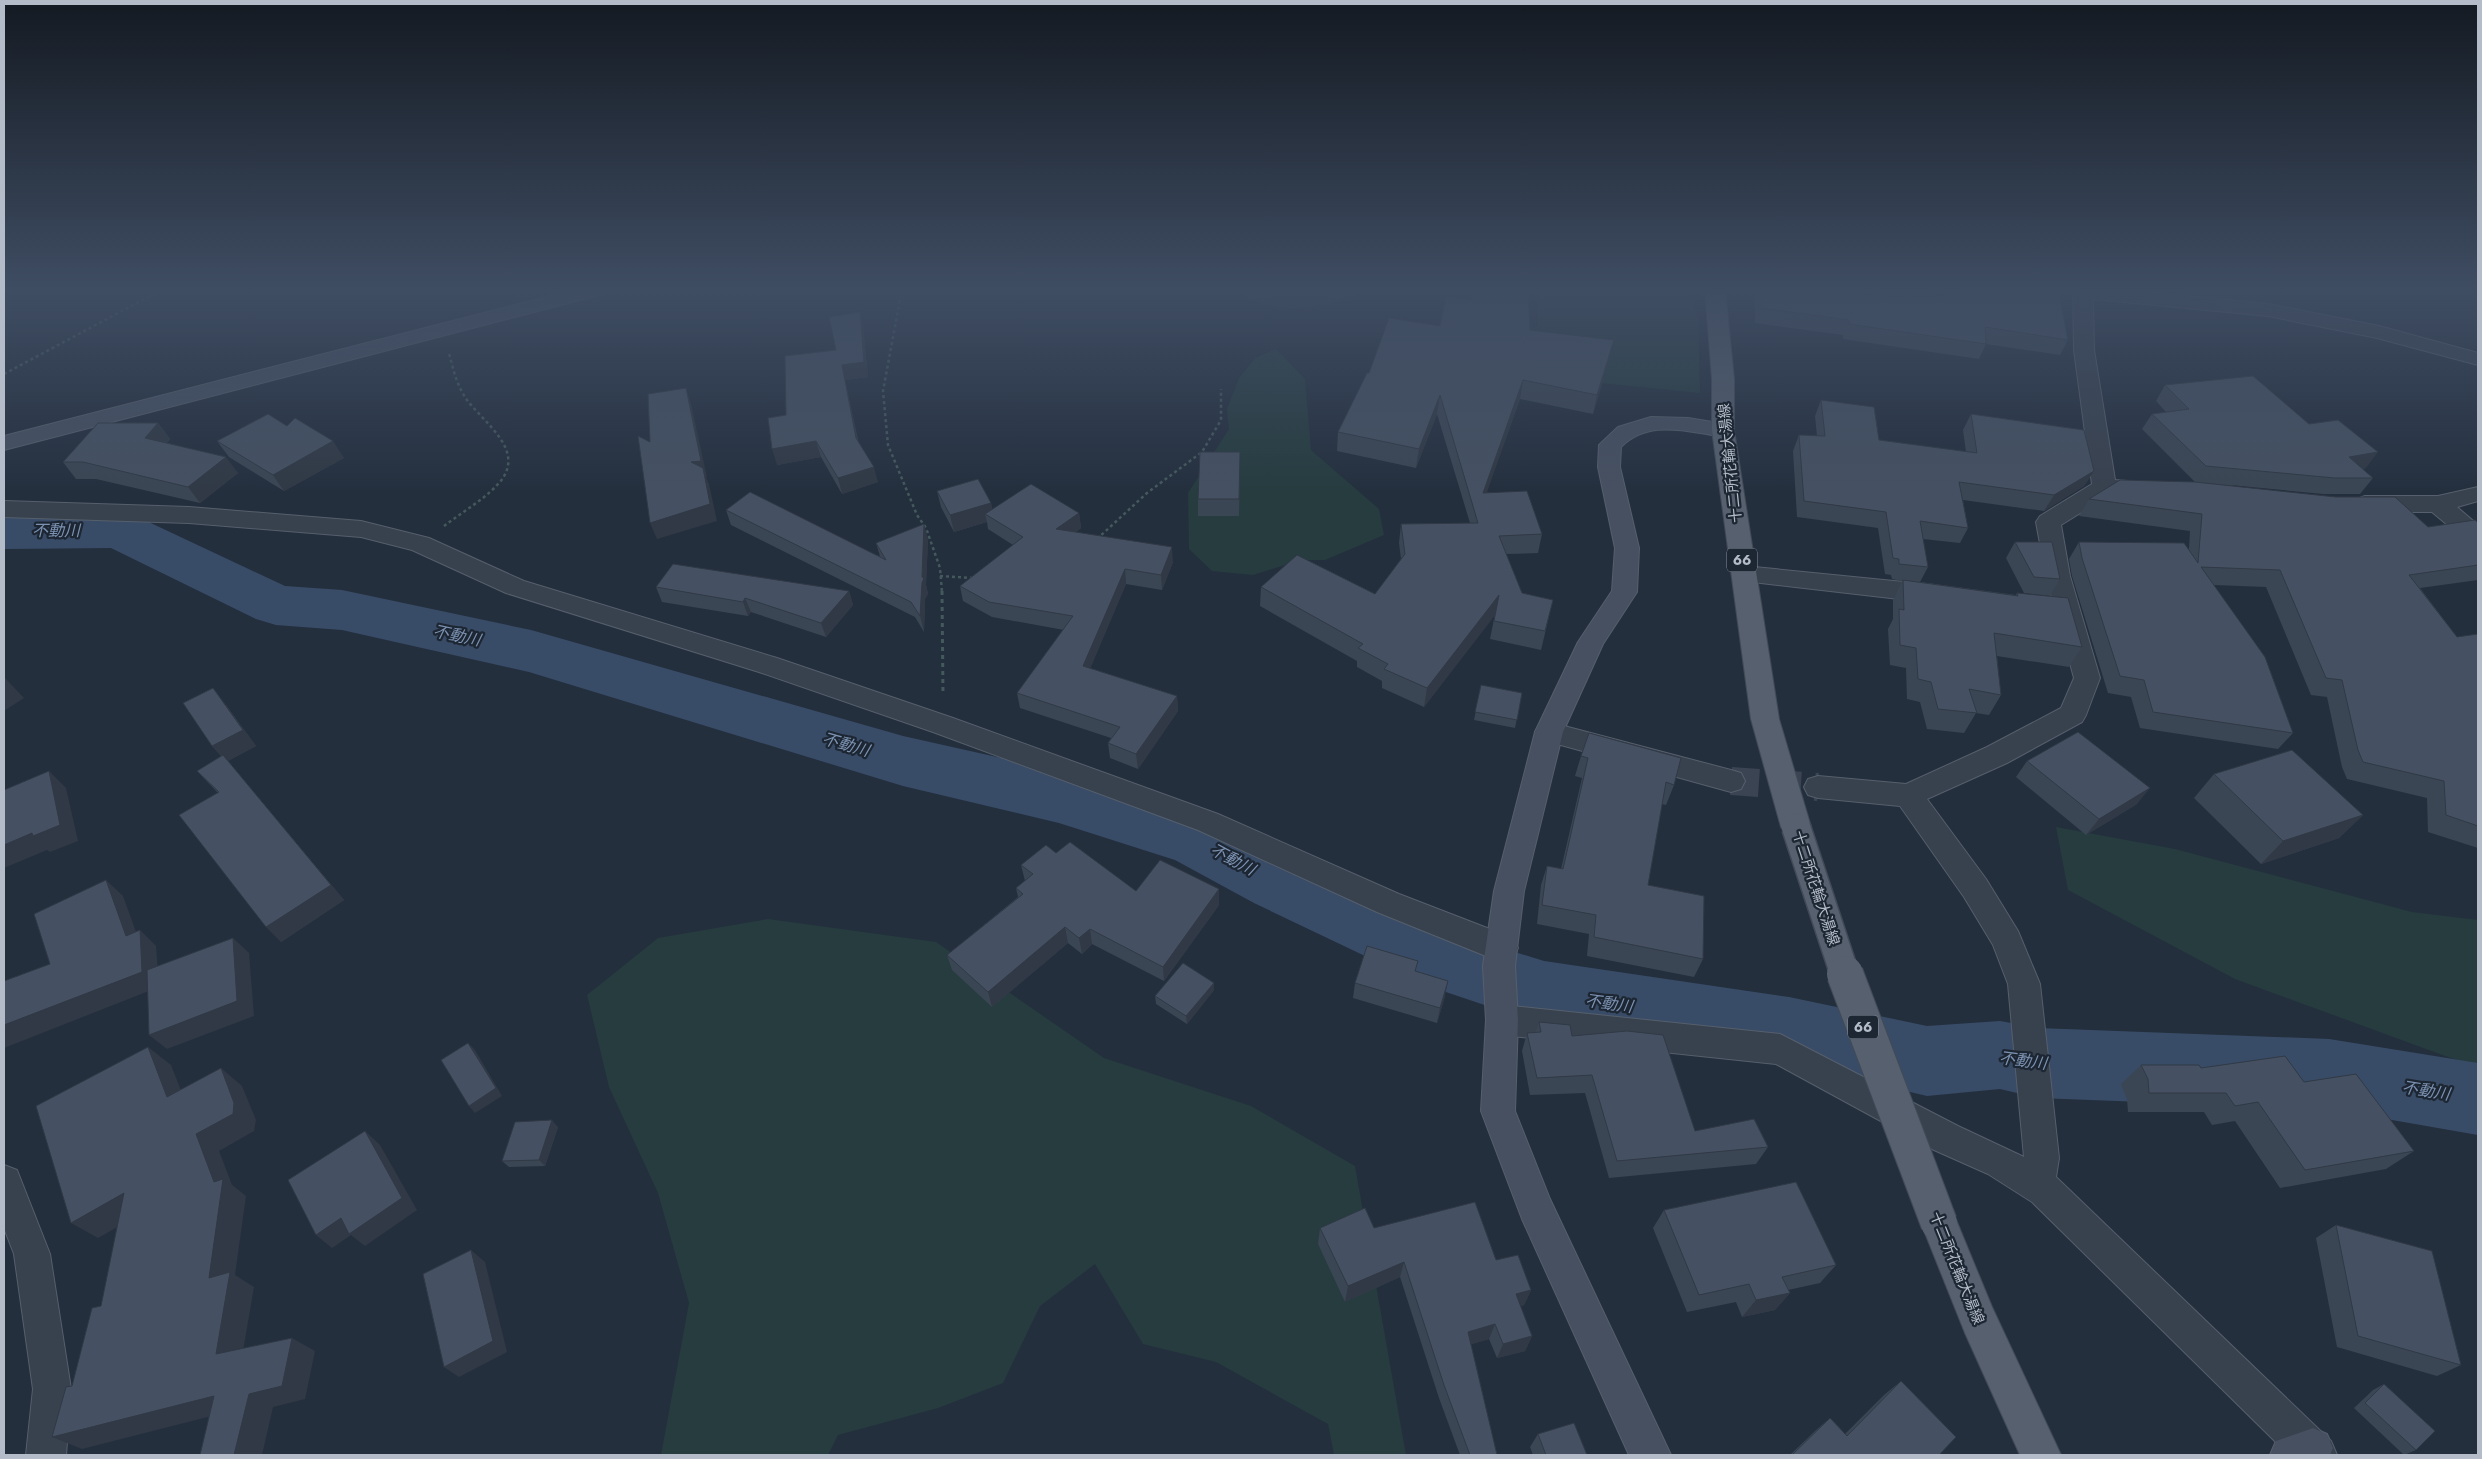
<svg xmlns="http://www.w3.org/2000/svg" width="2482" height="1459" font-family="Jost,'Noto Sans JP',sans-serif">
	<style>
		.green { fill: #263c3f }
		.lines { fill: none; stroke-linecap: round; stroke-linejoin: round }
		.river { fill: #394c67; fill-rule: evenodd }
		.street-tunnel { stroke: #3a4453; stroke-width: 28; stroke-dasharray: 28 14; stroke-linecap: butt }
		.street-casing { stroke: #565f6c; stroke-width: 2 }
		.secondary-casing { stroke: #565f6c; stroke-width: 2 }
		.primary-casing { stroke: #414a57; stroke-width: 2 }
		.path-far1 { stroke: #44595c; stroke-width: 2.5; stroke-dasharray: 3 3; stroke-linecap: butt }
		.path { stroke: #44595c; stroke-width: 3; stroke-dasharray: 4 4; stroke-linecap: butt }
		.street { fill: #38414e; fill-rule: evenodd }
		.secondary { fill: #465061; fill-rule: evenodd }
		.primary { fill: #56606e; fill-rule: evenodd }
		.primary-bridge-far1-casing { stroke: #414a57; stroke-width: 31; stroke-linecap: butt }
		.primary-bridge-casing { stroke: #414a57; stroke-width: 38; stroke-linecap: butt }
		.primary-bridge-far1 { stroke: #56606e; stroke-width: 28 }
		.primary-bridge { stroke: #56606e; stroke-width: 36 }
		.wall { fill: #3b4654 }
		.shaded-wall { fill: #303945 }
		.building { fill: #455162; stroke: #303945 }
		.labels { text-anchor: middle; stroke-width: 4.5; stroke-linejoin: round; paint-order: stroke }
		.shield { fill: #1d2633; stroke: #878f9c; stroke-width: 1 }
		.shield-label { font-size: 14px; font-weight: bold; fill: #b4bcc9 }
		.street-label { font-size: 15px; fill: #b4bcc9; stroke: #1d2633 }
		.water-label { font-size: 16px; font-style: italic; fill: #7c92b1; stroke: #1d2633 }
	</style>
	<rect width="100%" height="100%" fill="#242f3e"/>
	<g class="green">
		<path d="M1249,289H1374C1325,307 1293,318 1243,296Z"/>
		<polygon points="1536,289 1690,289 1698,318 1700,393 1560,379 1469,326 1538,327"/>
		<polygon points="1276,349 1305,379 1311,450 1379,509 1384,535 1325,560 1301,560 1253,575 1212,571 1189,549 1188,493 1229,429 1227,409 1239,378 1255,358"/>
		<polygon points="2056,827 2175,849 2412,912 2478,920 2478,1066 2448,1057 2235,979 2068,890"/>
		<polygon points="768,919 936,942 1104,1058 1251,1106 1355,1166 1406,1455 1334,1455 1328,1424 1216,1362 1143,1344 1095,1264 1040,1306 1003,1383 938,1408 838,1435 828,1455 661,1455 689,1303 658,1193 609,1087 587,995 658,938"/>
	</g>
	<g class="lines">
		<polygon class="river" points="119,512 138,517 285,586 342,590 531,630 903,736 1059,771 1197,813 1221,821 1302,863 1469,938 1544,961 1789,997 1927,1026 2000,1021 2038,1028 2329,1039 2478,1063 2478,1135 2329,1109 2038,1098 2000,1089 1927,1096 1789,1063 1544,1025 1428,986 1254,903 1175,860 1059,823 903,786 529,672 342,630 276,625 256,619 111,548 4,549 4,513"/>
		<polyline class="street-tunnel" points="1731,781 1818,787"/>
		<g class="street-casing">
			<g id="street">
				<polygon points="2073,289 2114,289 2268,304 2379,326 2478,353 2478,365 2377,338 2268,316 2093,299 2094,350 2115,480 2153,483 2157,488 2153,493 2145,495 2109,495 2061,525 2070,576 2100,678 2086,715 2082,722 2007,763 1927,799 1986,879 2018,931 2040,984 2059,1158 2056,1177 2331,1441 2337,1455 2289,1455 2032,1202 1988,1174 1934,1150 1776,1064 1502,1035 1490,1030 1486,1020 1490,1010 1502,1005 1780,1034 1958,1126 2024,1157 2008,984 1993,945 1964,897 1900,806 1818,798 1808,795 1804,787 1808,779 1818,776 1906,784 1987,747 2061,708 2074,678 2046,576 2036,522 2040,516 2092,484 2074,350"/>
				<polygon points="2478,487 2478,501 2457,507 2478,525 2478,545 2469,543 2432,512 2365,512 2357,509 2353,504 2357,499 2365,496 2438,496"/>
				<polygon points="4,501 189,507 361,521 429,538 524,581 777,658 953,718 1218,814 1399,894 1513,938 1518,948 1513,958 1502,961 1491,958 1377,912 1198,830 933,732 759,672 506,593 412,550 361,537 189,523 4,517"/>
				<polygon points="1744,566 1934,585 1943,588 1947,594 1943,600 1934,603 1735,580 1732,574 1735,568"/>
				<polygon points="1549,722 1731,770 1741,773 1745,781 1741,789 1731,792 1539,739 1535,732 1539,725"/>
				<polygon points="4,1165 17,1170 50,1254 71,1389 66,1455 26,1455 33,1389 14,1254 4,1228"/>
			</g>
		</g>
		<g class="secondary-casing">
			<g id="secondary">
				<polygon points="577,289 610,289 607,293 4,450 4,436"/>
				<path d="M1651,417L1688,418L1731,425L1734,430L1731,435C1720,438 1710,434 1700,433C1671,428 1643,425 1621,447L1620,467L1639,548L1637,592L1603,644L1563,732L1524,891L1515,966L1518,1020L1515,1111L1550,1199L1671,1455H1629L1522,1219L1481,1111L1486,1020L1483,966L1494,891L1535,732L1578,642L1612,591L1615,548L1598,467L1599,445L1618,427Z"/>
				<polygon points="2313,1428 2327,1434 2333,1448 2330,1455 2270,1455 2276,1441"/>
			</g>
		</g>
		<g class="primary-casing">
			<g id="primary">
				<polygon points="1705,289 1725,289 1734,379 1734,430 1779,719 1811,827 1806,835 1796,839 1786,835 1781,827 1751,719 1712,430 1712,379"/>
				<polygon points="1939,1205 1952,1210 1992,1307 2061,1455 2020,1455 1965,1333 1921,1223 1926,1210"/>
			</g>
		</g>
		<g class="path-far1">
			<polyline points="902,289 883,391 888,445 917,515 926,528 940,568 942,592"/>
			<polyline points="4,374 163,289"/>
			<path d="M444,526C462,512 484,500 499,483C527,451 485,424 467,400C457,386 453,369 449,353"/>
			<polyline points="1097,539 1147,493 1202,452 1221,420 1221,389"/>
			<polyline points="940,576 972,578"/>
		</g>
		<polyline class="path" points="942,591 943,695"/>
		<use href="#street" class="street"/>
		<use href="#secondary" class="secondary"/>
		<use href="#primary" class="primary"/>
		<g class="primary-bridge-far1-casing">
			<polyline id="primary-bridge-far1" points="1796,827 1845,975"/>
		</g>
		<g class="primary-bridge-casing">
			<polyline id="primary-bridge" points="1845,974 1939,1223"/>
		</g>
		<use href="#primary-bridge-far1" class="primary-bridge-far1"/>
		<use href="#primary-bridge" class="primary-bridge"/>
	</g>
	<g class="wall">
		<polygon points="1472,289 1528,289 1530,330 1610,358 1593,414 1520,399 1486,493 1542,534 1538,553 1506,554 1522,593 1553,600 1541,650 1490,639 1495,614 1424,707 1382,688 1382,681 1357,667 1357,661 1260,606 1261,587 1375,594 1401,559 1399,543 1401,524 1470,523 1437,414 1416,468 1337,451 1338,432 1369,373 1440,326 1472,300"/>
		<polygon points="1757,289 1823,289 1851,292 1847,289 1960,289 1959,290 1934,296 1888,297 2068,340 2060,355 1986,344 1979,359 1843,339 1843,335 1755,323 1755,296"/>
		<polygon points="863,327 868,377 845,380 858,440 878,482 842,494 821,457 777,465 786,415 836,350"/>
		<polygon points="2165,385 2309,424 2366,468 2362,469 2373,478 2360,494 2323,494 2230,485 2428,527 2478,523 2478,580 2420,588 2457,637 2478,634 2478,848 2428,832 2427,798 2347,779 2342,767 2327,697 2311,695 2266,587 2214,585 2293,733 2278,749 2140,728 2131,697 2108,693 2072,576 2069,559 2079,542 2189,549 2190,531 2079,516 2089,499 2195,482 2142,429 2152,414 2166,412 2156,401"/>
		<polygon points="1821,400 1879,440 1966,452 1963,430 1971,414 2094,471 2084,486 2044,511 1963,500 1968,528 1960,543 1923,539 1928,567 1920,582 2016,595 2017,593 2082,647 2069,667 1997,656 2001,695 1989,715 1976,713 1964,733 1927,729 1920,702 1907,699 1906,668 1890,665 1888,629 1893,619 1893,600 1902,581 1892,579 1891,575 1885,574 1878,528 1797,517 1793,451 1799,435 1817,436 1815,416"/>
		<polygon points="158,423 170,439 167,443 238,473 200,503 96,479 76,479 63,462"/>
		<polygon points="287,426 344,458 284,491 229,457 217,441"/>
		<polygon points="1240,469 1239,516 1198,516 1198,499"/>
		<polygon points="937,491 991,503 992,509 1079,513 1081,528 1076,532 1173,562 1162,590 1126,584 1090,668 1177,696 1178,711 1138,769 1110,758 1108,743 1111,738 1020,708 1017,693 1064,630 992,617 963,601 960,586 1013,545 988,529 987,522 954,532 941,507"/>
		<polygon points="726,510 880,556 876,543 928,539 926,585 928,594 925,599 924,632 915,617 731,525"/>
		<polygon points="2015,542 2060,579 2050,596 2024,593 2006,558"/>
		<polygon points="656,587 849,591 853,605 826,637 751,612 748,616 662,602"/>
		<polygon points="1481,685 1522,693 1515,728 1474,720"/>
		<polygon points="226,705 256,746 228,761 344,900 281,942 218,793 197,771 221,756 212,746"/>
		<polygon points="1581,756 1674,785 1666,805 1662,804 1648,885 1703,959 1694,977 1587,956 1589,934 1537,924 1541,885 1547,866 1561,869 1582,778 1575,776"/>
		<polygon points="2027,761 2137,804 2086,835 2016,777"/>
		<polygon points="2214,774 2363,815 2339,838 2261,864 2194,798"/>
		<polygon points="1056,853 1136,891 1219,889 1219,905 1164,981 1092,944 1082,954 1068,943 992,1007 952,970 947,955 1018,897 1016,888 1025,881 1021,865"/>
		<polygon points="1416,972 1445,996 1437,1023 1353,998 1355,983"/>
		<polygon points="1214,983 1214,990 1187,1024 1156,1004 1155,996"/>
		<polygon points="1539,1022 1572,1036 1695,1131 1768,1147 1756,1164 1609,1178 1585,1093 1530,1095 1522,1051 1527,1033 1535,1033"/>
		<polygon points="2141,1065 2201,1068 2304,1082 2414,1151 2386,1169 2280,1188 2235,1121 2212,1125 2204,1112 2128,1112 2127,1099 2121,1084"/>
		<polygon points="558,1127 545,1166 509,1167 502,1161"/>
		<polygon points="1664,1210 1836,1265 1820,1283 1788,1290 1790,1293 1775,1310 1742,1317 1736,1302 1687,1312 1653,1228"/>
		<polygon points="2336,1225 2461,1365 2437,1376 2337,1347 2316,1238"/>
		<polygon points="1320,1228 1374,1228 1496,1260 1531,1290 1524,1305 1520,1306 1532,1336 1525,1351 1497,1358 1489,1339 1471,1344 1497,1455 1460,1455 1439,1398 1400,1277 1345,1302 1318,1244"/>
		<polygon points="1901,1381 1939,1455 1790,1455 1815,1431 1830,1418 1845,1434 1884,1395"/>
		<polygon points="2384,1384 2416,1450 2404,1455 2354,1408 2373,1390"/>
		<polygon points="1538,1434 1587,1455 1533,1455 1530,1447"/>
	</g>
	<g class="shaded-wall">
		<polygon points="1937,289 1960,289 1959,290 1934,296"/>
		<polygon points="860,312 863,327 868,377 845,380 860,453 856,438 842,365"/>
		<polygon points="1614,340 1610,358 1593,414 1597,395"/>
		<polygon points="1523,380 1520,399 1480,512 1483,493"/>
		<polygon points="686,388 691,404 707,477 706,477 709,484 717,521 657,539 650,523 691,462"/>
		<polygon points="1440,395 1437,414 1416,468 1419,449"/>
		<polygon points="158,423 170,439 157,454 145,438"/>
		<polygon points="333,441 344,458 284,491 273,475"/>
		<polygon points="816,441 821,457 777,465 772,449"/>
		<polygon points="2378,452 2366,468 2337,473 2349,457"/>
		<polygon points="226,457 238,473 200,503 188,487"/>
		<polygon points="874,467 878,482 842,494 838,478"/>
		<polygon points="2094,471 2084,486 2044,511 2054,495"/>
		<polygon points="991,503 994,519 985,514 987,522 954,532 950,515"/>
		<polygon points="1079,513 1081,528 1058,544 1056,529"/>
		<polygon points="924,524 928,539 926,585 928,594 925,599 924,632 920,616"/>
		<polygon points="1172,547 1173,562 1162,590 1161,575"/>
		<polygon points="1125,569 1126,584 1085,681 1083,666"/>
		<polygon points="849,591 853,605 826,637 821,623"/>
		<polygon points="1499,595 1496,614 1424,707 1427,688"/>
		<polygon points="745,598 751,612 748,616 743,602"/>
		<polygon points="5,678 24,698 4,711 4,679"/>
		<polygon points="213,688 226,705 256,746 228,761 344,900 281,942 266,927 227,762 212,746"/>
		<polygon points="1177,696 1178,711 1138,769 1136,754"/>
		<polygon points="49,771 66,788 78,841 50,852 47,850 4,868 4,845"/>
		<polygon points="2150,788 2137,804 2086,835 2099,819"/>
		<polygon points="2363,815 2339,838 2261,864 2283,841"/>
		<polygon points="106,880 123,896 140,943 140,930 156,946 159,987 4,1048 4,1025 126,936"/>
		<polygon points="1219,889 1219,905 1164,981 1163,967"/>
		<polygon points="1065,927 1068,943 992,1007 988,992"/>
		<polygon points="1090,929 1092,944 1082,954 1079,938"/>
		<polygon points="233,938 249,953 254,1016 167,1049 149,1035"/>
		<polygon points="1448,981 1445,996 1437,1023 1440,1008"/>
		<polygon points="1214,983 1214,990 1187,1024 1186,1016"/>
		<polygon points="468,1043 475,1050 502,1096 475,1113 469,1106"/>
		<polygon points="148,1047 171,1065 190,1114 167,1097"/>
		<polygon points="221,1068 242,1086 256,1120 254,1131 219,1151 232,1185 246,1196 235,1275 254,1287 240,1368 216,1354 209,1278 214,1182 196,1134"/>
		<polygon points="552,1120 558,1127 545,1166 539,1160"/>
		<polygon points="365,1131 380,1145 417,1210 365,1246 351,1235 332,1248 316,1235 341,1218"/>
		<polygon points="124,1193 149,1209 98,1238 71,1223"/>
		<polygon points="471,1250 485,1262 507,1352 459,1377 444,1367"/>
		<polygon points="1404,1262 1400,1277 1345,1302 1348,1286"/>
		<polygon points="1531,1290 1524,1305 1509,1309 1516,1294"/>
		<polygon points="1790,1293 1775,1310 1742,1317 1756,1300"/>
		<polygon points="1495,1324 1489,1339 1463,1347 1468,1332"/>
		<polygon points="1532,1336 1525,1351 1497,1358 1503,1344"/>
		<polygon points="292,1338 315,1351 305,1399 273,1407 262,1455 234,1455 249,1394"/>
		<polygon points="214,1396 239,1409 82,1449 52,1437"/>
	</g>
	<g class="building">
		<polygon points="1474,289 1528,289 1530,330 1614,340 1597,395 1523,380 1483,493 1527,491 1542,534 1499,536 1522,593 1553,600 1545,631 1494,621 1499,595 1427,688 1384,669 1388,664 1358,648 1363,644 1261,587 1297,555 1375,594 1405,554 1401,524 1478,523 1440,395 1419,449 1338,432 1367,373 1369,373 1389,318 1440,326 1446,297 1475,301"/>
		<polygon points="1760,289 1823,289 1894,298 1941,297 1975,289 2058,289 2068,340 1985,327 1986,344 1849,324 1849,320 1760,308"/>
		<polygon points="860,312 864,362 842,365 856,438 874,467 838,478 816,441 772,449 768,418 786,415 785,356 836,350 829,317"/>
		<polygon points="2253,376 2309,424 2338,420 2378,452 2349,457 2373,478 2335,478 2206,466 2152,414 2189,409 2165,385"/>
		<polygon points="686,388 701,461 691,462 703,468 710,504 650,523 638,436 650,442 648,394"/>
		<polygon points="1821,400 1874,407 1879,440 1977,453 1971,414 2084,430 2094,471 2054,495 1959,482 1968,528 1920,521 1928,567 1899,564 1899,559 1893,558 1886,512 1804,501 1799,435 1825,436"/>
		<polygon points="268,414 287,426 295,418 333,441 273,475 217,441"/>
		<polygon points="98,423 158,423 145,438 226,457 188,487 83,462 63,462"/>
		<polygon points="1200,452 1240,452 1239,499 1198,499"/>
		<polygon points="978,479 991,503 950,515 937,491"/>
		<polygon points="2120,480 2195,482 2336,497 2395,497 2428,527 2475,520 2478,523 2478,565 2409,575 2457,637 2478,634 2478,826 2446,815 2444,781 2363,762 2358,750 2342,680 2326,678 2280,570 2201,567 2265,657 2293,733 2153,712 2144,680 2120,676 2082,558 2079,542 2184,543 2198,563 2202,514 2089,499"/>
		<polygon points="1031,484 1079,513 1056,529 1172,547 1161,575 1125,569 1083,666 1177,696 1136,754 1108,743 1120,727 1017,693 1073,616 989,602 960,586 1023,537 985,514"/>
		<polygon points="750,492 886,560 876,543 924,524 922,577 924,578 922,583 920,616 911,602 726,510"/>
		<polygon points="2015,542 2052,542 2060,579 2034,577"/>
		<polygon points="673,564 849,591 821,623 745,598 743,602 656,587"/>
		<polygon points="1903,580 2018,596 2017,593 2068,598 2082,647 1994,633 2001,695 1969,689 1977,713 1938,709 1931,682 1918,679 1916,648 1900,645 1899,609 1904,610"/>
		<polygon points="1481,685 1522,693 1517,720 1475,712"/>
		<polygon points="213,688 243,730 212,746 183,703"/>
		<polygon points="2078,732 2150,788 2099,819 2027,761"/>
		<polygon points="1589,733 1681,758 1674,785 1666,782 1648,885 1704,896 1703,959 1594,937 1596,915 1542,905 1547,866 1563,869 1588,758 1581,756"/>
		<polygon points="2292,750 2363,815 2283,841 2214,774"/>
		<polygon points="223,755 331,885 266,927 179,815 219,792 197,771"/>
		<polygon points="49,771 60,825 33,836 32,833 4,845 4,790"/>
		<polygon points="1070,842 1136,891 1160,860 1219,889 1163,967 1090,929 1079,938 1065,927 988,992 947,955 1023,894 1016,888 1033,874 1021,865 1046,845 1056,853"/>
		<polygon points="106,880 126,936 140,930 142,972 4,1025 4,981 50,964 34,914"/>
		<polygon points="233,938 237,1001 149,1035 147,970"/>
		<polygon points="1367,946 1418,961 1415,971 1448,981 1440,1008 1355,983"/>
		<polygon points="1183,963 1214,983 1186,1016 1155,996"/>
		<polygon points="1539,1022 1570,1025 1572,1036 1627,1031 1663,1035 1695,1131 1754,1119 1768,1147 1617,1161 1592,1075 1537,1078 1527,1033 1541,1032"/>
		<polygon points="468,1043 496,1088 469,1106 441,1060"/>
		<polygon points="148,1047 167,1097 221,1068 234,1103 233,1114 196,1134 214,1182 223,1179 209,1278 230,1272 216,1354 292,1338 282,1386 249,1394 234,1455 200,1455 214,1396 52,1437 66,1387 72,1386 92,1308 101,1306 124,1193 71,1223 36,1106"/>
		<polygon points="2285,1056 2304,1082 2356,1074 2414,1151 2305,1170 2258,1102 2235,1106 2226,1093 2149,1093 2148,1079 2141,1065 2199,1065 2201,1068"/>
		<polygon points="552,1120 539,1160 502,1161 515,1122"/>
		<polygon points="365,1131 402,1198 349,1234 341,1218 316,1235 288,1180"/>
		<polygon points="1796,1182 1836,1265 1782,1277 1790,1293 1756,1300 1749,1284 1699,1295 1664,1210"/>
		<polygon points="1475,1202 1496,1260 1518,1255 1531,1290 1516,1294 1532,1336 1503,1344 1495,1324 1468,1332 1497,1455 1470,1455 1444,1385 1404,1262 1348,1286 1320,1228 1365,1208 1374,1228"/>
		<polygon points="2336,1225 2432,1251 2461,1365 2358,1336"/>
		<polygon points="471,1250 493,1341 444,1367 423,1274"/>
		<polygon points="1901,1381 1956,1437 1939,1455 1792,1455 1830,1418 1847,1436"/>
		<polygon points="2384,1384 2435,1431 2416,1450 2365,1403"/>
		<polygon points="1574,1423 1587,1455 1546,1455 1538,1434"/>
	</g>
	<linearGradient id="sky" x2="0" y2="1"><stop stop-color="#141a22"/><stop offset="0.59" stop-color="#3f4d63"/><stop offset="1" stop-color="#3f4d63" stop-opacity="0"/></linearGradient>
	<rect width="2482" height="493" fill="url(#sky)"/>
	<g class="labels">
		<g class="shield">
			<rect x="1727" y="548.5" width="30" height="23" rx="4"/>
			<rect x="1848" y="1015.5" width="30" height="23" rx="4"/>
		</g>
		<g class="shield-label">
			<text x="1742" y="565">66</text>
			<text x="1863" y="1032">66</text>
		</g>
		<g class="street-label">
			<text transform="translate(1730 463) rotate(-96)" y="5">十二所花輪大湯線</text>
			<text transform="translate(1816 888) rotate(72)" y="5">十二所花輪大湯線</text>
			<text transform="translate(1957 1268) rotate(68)" y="5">十二所花輪大湯線</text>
		</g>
		<g class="water-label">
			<text x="56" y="536">不動川</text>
			<text transform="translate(457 635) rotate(12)" y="6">不動川</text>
			<text transform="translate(846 744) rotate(16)" y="6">不動川</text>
			<text transform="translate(1233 859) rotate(28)" y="6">不動川</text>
			<text transform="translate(1609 1003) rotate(8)" y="6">不動川</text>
			<text transform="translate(2023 1060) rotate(7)" y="6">不動川</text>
			<text transform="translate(2426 1090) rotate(9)" y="6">不動川</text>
		</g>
	</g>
	<rect width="2482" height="1459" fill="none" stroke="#b4bcc9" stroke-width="10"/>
</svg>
